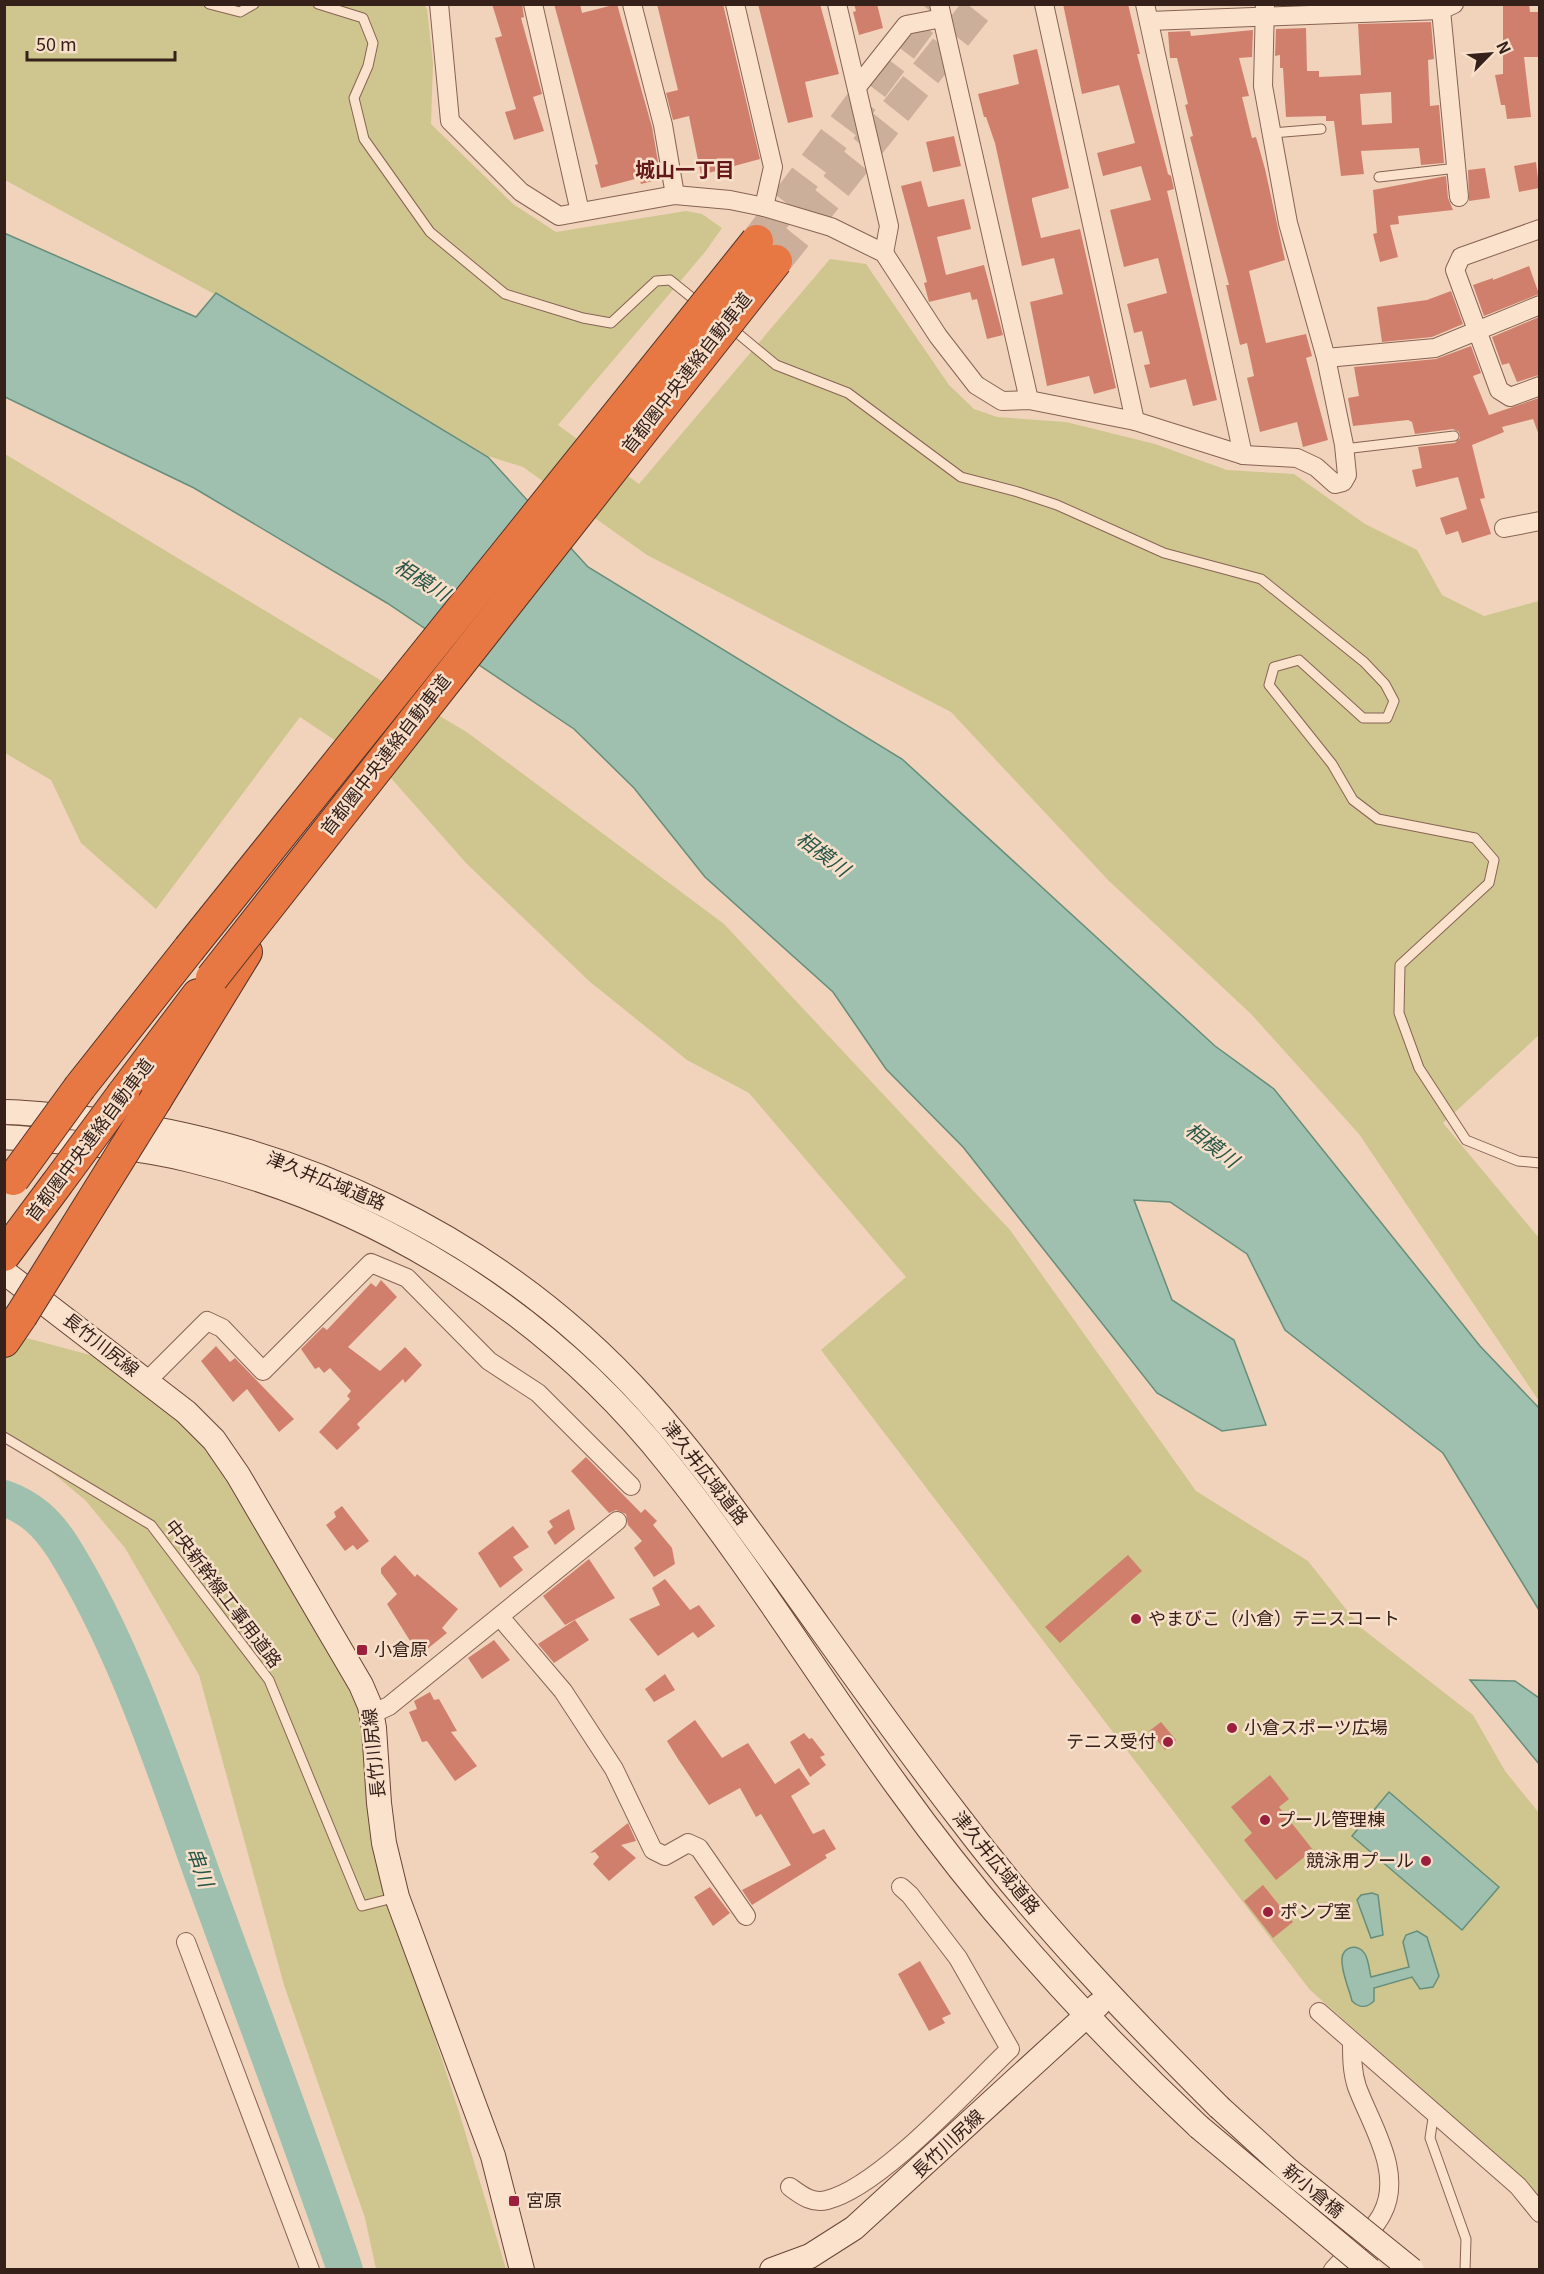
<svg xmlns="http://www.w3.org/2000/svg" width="1544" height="2274" font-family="Georgia,'Noto Sans JP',serif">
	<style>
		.green { fill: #cec68e }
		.water { fill: #9fc0ae; stroke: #668e7b; stroke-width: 1.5 }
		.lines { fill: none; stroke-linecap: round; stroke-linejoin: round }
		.river { stroke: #9fc0ae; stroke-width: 36 }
		.building { fill: #d17f6d; fill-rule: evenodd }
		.motorway-tunnel { stroke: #cbaf9a; stroke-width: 32; stroke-dasharray: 32 16; stroke-linecap: butt }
		.service-casing { stroke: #876354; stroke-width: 11 }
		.minor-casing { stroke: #876354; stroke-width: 20 }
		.secondary-casing { stroke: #694437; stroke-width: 26 }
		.motorway-casing { stroke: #543329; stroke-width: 34 }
		.service { stroke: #fbe2cd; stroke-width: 9 }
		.minor { stroke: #fbe2cd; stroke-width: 18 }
		.secondary { stroke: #fbe2cd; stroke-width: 24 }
		.motorway { stroke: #e77843; stroke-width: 32 }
		.secondary-bridge-casing { stroke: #694437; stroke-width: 26; stroke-linecap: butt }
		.motorway-bridge-casing { stroke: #543329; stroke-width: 34; stroke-linecap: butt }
		.secondary-bridge { stroke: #fbe2cd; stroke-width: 24 }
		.motorway-bridge { stroke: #e77843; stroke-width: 32 }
		.poi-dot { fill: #9a203e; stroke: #f7dfca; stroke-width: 2 }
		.labels { text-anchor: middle; stroke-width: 5; stroke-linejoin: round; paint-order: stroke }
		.street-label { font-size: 18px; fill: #35201a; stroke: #f7dfca }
		.poi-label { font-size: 18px; fill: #35201a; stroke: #f7dfca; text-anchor: start }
		.neighbourhood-label { font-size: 20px; font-weight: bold; fill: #641719; stroke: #f7dfca }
		.water-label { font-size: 20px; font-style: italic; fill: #285648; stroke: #f7dfca }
	</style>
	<rect width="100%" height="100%" fill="#f0d3ba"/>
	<g class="green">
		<polygon points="4,5 424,5 427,9 433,63 431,124 513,204 556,232 686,211 702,214 722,228 705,252 558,425 639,484 830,259 866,264 949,385 974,409 997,417 1066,422 1155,444 1227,470 1294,474 1365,524 1417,550 1442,595 1484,616 1539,601 1539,1035 1443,1123 1539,1238 1539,1401 1359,1134 1251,1014 1108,880 951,712 647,555 523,467 488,456 216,295 5,180"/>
		<polygon points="5,454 468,733 724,924 1010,1230 1196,1491 1308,1561 1360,1627 1473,1715 1505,1771 1539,1813 1539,2198 1528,2183 1310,1990 821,1350 906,1277 749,1093 687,1060 589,981 466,863 390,777 300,717 156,909 81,843 51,780 5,753"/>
		<polygon points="4,1332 120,1363 214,1455 292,1582 362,1711 379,1866 460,2115 506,2269 376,2269 365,2218 284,1985 199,1675 125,1548 85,1500 10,1437 5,1436"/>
	</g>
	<g class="water">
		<polygon points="4,233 196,317 216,293 488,457 588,567 902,759 1215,1046 1274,1089 1480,1346 1539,1408 1539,1610 1443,1453 1285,1330 1247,1254 1170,1202 1134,1200 1172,1300 1234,1340 1266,1425 1222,1431 1157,1393 963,1147 886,1069 833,992 705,877 634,788 574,729 387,603 194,488 5,397"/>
		<polygon points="1470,1680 1515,1681 1539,1698 1539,1764"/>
		<polygon points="1389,1792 1499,1887 1462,1930 1352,1836"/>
		<polygon points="1372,1893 1378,1895 1383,1935 1371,1938 1357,1900 1361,1895"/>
		<path d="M1417,1931L1427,1937L1439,1976L1433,1987L1420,1989L1412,1977L1374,1988V2001C1367,2008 1359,2008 1352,2001C1349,1988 1341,1972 1342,1959C1342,1946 1359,1943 1365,1954C1369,1961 1369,1970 1371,1977L1409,1967L1403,1942L1406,1935Z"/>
	</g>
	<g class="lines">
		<path class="river" d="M4,1498C30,1507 47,1523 62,1546C125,1646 165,1771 205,1882C252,2011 301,2140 345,2270"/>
	</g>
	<g class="building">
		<polygon points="492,4 522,4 524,17 521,18 542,94 533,97 544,131 514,140 505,112 516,109 495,38 502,36"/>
		<polygon points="554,4 580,4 582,13 617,4 652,127 661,179 641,184 639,178 601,188 595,165 598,164"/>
		<polygon points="657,4 723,4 760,159 701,175 689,116 673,120 666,93 678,90"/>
		<polygon points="758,4 820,4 839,74 805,82 813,117 788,123"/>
		<polygon points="854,4 877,4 883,28 859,35 853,12 856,11"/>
		<polygon points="1063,4 1128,4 1140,54 1137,54 1168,174 1171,176 1174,189 1167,191 1217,400 1193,406 1186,379 1150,388 1144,365 1150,364 1142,331 1134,333 1127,304 1167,293 1158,258 1124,267 1110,210 1151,200 1141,166 1103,176 1097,153 1135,143 1119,85 1082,94"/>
		<polygon points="1503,4 1529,4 1530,12 1539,12 1539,57 1524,57 1531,117 1507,119 1505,105 1501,105 1495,75 1503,74"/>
		<path d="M1431,22L1434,59L1428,60L1430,106L1439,105L1444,163L1421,165L1419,148L1361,151L1364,174L1341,176L1334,121H1326V116L1286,117L1283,68H1280V55L1275,56L1276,29L1306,28L1307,71H1319V77L1361,75L1358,24ZM1391,92L1392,123L1362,125L1360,94Z"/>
		<polygon points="1253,30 1252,57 1239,58 1249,96 1242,97 1252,138 1256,137 1265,169 1285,260 1249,271 1266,343 1306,334 1312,356 1306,358 1328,440 1303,447 1297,422 1260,432 1247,378 1254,376 1247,343 1240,345 1226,285 1229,285 1190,137 1193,136 1185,105 1188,104 1177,58 1170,58 1168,32 1190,31 1191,36"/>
		<polygon points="1037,49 1069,188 1032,198 1032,201 1041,238 1080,229 1116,388 1094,394 1089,376 1047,386 1030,302 1063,294 1054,258 1022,266 995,143 986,117 984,117 978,94 1019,84 1013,55"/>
		<polygon points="954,136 961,166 933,172 926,142"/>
		<polygon points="1536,162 1539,188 1519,192 1514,166"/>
		<polygon points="1485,168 1490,198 1469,201 1468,170"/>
		<polygon points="1446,176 1448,198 1453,210 1398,216 1399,224 1390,225 1398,257 1380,262 1373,234 1377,233 1373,190"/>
		<polygon points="921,181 928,207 964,199 971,229 937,237 946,275 984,265 1003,335 987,339 977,299 972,300 970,292 929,302 924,283 927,282 901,186"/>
		<polygon points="1529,266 1539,294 1484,316 1473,285 1493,278 1493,280"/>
		<polygon points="1451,291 1463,324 1432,337 1382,342 1377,307 1427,300"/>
		<polygon points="1539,317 1539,375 1517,382 1509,363 1502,365 1492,337"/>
		<polygon points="1471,346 1481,373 1473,376 1489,415 1539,398 1539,435 1533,419 1502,427 1504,432 1472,445 1485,498 1480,499 1491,534 1462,543 1458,531 1446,535 1440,518 1467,509 1458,477 1416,487 1412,470 1422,468 1418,447 1455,443 1460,438 1459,432 1453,429 1415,434 1412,422 1408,420 1353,426 1348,398 1359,396 1354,367 1436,359"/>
		<polygon points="381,1280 397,1297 348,1347 380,1371 405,1347 422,1365 405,1383 403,1379 357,1424 360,1428 337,1450 319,1432 350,1399 347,1396 351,1391 330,1368 324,1373 319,1367 315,1369 301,1349 323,1327 327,1330 371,1283 376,1287"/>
		<polygon points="216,1346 230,1362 235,1358 294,1419 279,1432 247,1389 233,1402 201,1361"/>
		<polygon points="586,1457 641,1513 645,1509 657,1521 653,1525 672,1548 675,1564 654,1577 634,1548 642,1541 628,1525 626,1514 616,1510 609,1513 571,1471"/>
		<polygon points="342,1506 369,1541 357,1550 353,1545 345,1551 326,1525 336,1517 334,1512"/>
		<polygon points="569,1509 575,1529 555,1545 547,1532 553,1527 549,1521"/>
		<polygon points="513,1526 529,1547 513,1557 523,1570 500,1588 478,1553"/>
		<polygon points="395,1555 415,1577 417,1574 458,1609 442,1628 447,1633 426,1650 416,1642 412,1644 387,1604 397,1594 381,1573 381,1568"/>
		<polygon points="1128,1555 1142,1571 1060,1643 1045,1627"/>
		<polygon points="589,1559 615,1598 565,1625 543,1596"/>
		<polygon points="665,1579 690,1610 699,1605 715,1626 698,1638 693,1632 658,1656 629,1619 660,1605 652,1588"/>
		<polygon points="575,1620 589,1640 554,1663 538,1644"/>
		<polygon points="494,1640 510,1660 482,1679 468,1658"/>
		<polygon points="665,1674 675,1690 654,1702 645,1689"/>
		<polygon points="430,1692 434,1700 439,1699 457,1731 451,1732 477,1766 455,1781 427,1741 422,1742 409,1712 417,1709 414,1701"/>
		<polygon points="695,1720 722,1758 748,1743 775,1784 799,1768 810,1784 791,1796 813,1834 824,1829 836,1849 825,1855 827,1858 752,1905 742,1890 791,1865 761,1814 756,1817 740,1788 709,1805 678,1759 667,1741"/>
		<polygon points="1161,1722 1176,1740 1165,1750 1149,1731"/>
		<polygon points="804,1733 809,1739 812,1738 825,1755 820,1757 826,1765 810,1777 790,1742"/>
		<polygon points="1270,1775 1289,1799 1279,1807 1313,1850 1276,1880 1244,1840 1252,1833 1231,1807"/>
		<polygon points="628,1823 636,1841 621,1845 636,1858 609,1881 593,1864 599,1857 595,1852 590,1853"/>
		<polygon points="1263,1885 1293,1922 1273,1938 1244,1901"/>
		<polygon points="710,1887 730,1913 713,1926 694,1897"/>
		<polygon points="920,1961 951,2014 942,2018 945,2023 929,2031 898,1974"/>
	</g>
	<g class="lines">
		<g class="motorway-tunnel">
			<polyline points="757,241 935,4"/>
			<polyline points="776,261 981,4"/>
		</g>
		<g class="service-casing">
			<g id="service">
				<polyline points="209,4 240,12 254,4"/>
				<polyline points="318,4 363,18 373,43 368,66 354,98 364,139 430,232 505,294 583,318 611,323 656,281 670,280 701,305"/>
				<polyline points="1272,133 1321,129"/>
				<polyline points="1379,177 1457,168"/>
				<polyline points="729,326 776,365 848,393 961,477 1018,492 1057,505 1164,553 1261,579 1364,662 1385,684 1394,701 1387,718 1363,718 1299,660 1274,667 1269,685 1332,764 1353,800 1378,819 1475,838 1494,860 1489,883 1400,965 1399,1013 1419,1068 1466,1140 1518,1161 1540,1163"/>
				<polyline points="1344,449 1454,436"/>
				<polyline points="4,1437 151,1525 269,1680 362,1906 397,1897"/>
				<polyline points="1434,2112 1430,2138 1466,2239 1465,2270"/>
			</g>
		</g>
		<g class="minor-casing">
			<g id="minor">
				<polyline points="439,4 450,121 521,192 559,216 675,195 730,200 764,207 831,227 884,253 938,336 976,385 1002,401 1029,400 1135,421 1243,455 1297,458 1316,467 1335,484 1343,482 1347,475 1344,445 1326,358 1288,223 1263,86 1265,4"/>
				<polyline points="533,4 580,212"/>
				<polyline points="632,4 663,125 675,195"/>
				<polyline points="735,4 773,167 764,207"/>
				<polyline points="837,4 889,226 884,253"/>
				<polyline points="939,4 1029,400"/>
				<polyline points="1044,4 1135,421"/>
				<polyline points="1145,4 1243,455"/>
				<polyline points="1441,10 1459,197"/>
				<polyline points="1149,21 1441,10 1454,4"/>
				<polyline points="857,87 906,25 942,18"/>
				<polyline points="1540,229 1461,257 1455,270 1499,390 1510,397 1540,386"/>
				<polyline points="1326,358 1435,348 1540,305"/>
				<polyline points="1504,528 1540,521"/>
				<polyline points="147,1381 207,1321 222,1328 263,1371 371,1263 407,1278 489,1361 538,1393 631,1486"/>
				<polyline points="500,1617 563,1691 614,1769 653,1850 665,1856 688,1843 699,1848 746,1916"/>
				<polyline points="372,1714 389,1706 617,1521"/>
				<polyline points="186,1942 310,2270"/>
				<polyline points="1319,2012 1518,2186 1540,2213"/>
				<path d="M790,2187C801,2195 812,2204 827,2200C880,2187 968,2089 1010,2049L958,1958L910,1895L901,1887"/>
				<path d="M1333,2270C1347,2254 1373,2232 1382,2214C1404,2173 1371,2125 1357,2087C1352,2072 1352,2057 1352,2042"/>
			</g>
		</g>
		<g class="secondary-casing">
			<g id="secondary">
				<path d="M4,1112C29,1112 54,1116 78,1118C293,1140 500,1238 646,1400C696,1455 738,1515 782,1575C841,1657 899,1740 961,1820C1039,1923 1127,2015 1219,2107"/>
				<path d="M4,1137C67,1142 129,1145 190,1160C377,1205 548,1312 668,1463C751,1566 820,1680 898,1787C987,1911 1088,2023 1199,2127"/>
				<polyline points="4,1272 186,1412 214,1440 238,1475 361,1685 370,1706 374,1728 379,1803 384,1843 397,1897 493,2156 522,2270"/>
				<polyline points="772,2270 810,2256 854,2228 1098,2005"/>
			</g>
		</g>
		<g class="motorway-casing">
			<g id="motorway">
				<polyline points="80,1087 189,949"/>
				<polyline points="123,1094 198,995"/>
				<polyline points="156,1099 246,952"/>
				<polyline points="4,1255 56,1185"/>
				<polyline points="4,1341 21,1316"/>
			</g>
		</g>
		<use href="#service" class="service"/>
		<use href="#minor" class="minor"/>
		<use href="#secondary" class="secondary"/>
		<use href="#motorway" class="motorway"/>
		<g class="secondary-bridge-casing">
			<g id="secondary-bridge">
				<polyline points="1219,2107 1287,2169 1412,2270"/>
				<polyline points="1199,2127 1370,2270"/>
			</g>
		</g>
		<g class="motorway-bridge-casing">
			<g id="motorway-bridge">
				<polyline points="189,949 757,241"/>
				<polyline points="212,978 776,261"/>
				<polyline points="13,1179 80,1087"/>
				<polyline points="56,1185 123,1094"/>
				<polyline points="21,1316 156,1099"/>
			</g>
		</g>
		<use href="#secondary-bridge" class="secondary-bridge"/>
		<use href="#motorway-bridge" class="motorway-bridge"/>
	</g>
	<g class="poi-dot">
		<circle cx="1136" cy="1619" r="6"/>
		<rect x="356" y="1644" width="12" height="12" rx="3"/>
		<circle cx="1232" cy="1728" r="6"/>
		<circle cx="1168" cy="1742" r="6"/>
		<circle cx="1265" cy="1820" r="6"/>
		<circle cx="1426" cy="1861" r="6"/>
		<circle cx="1268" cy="1912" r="6"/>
		<rect x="508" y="2195" width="12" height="12" rx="3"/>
	</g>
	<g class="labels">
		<g class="street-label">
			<text transform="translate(687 373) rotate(-52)" y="6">首都圏中央連絡自動車道</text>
			<text transform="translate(386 755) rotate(-52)" y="6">首都圏中央連絡自動車道</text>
			<text transform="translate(90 1140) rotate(-53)" y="6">首都圏中央連絡自動車道</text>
			<text transform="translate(326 1181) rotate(22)" y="6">津久井広域道路</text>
			<text transform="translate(101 1345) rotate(38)" y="6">長竹川尻線</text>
			<text transform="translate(705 1473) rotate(52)" y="6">津久井広域道路</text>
			<text transform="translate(223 1594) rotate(53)" y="6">中央新幹線工事用道路</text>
			<text transform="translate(374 1753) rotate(-96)" y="6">長竹川尻線</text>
			<text transform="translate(996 1863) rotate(51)" y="6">津久井広域道路</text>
			<text transform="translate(948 2144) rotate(-43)" y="6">長竹川尻線</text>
			<text transform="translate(1313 2191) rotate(40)" y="6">新小倉橋</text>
		</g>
		<g class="poi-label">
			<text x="1148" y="1625">やまびこ（小倉）テニスコート</text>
			<text x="374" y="1656">小倉原</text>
			<text x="1244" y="1734">小倉スポーツ広場</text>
			<text x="1156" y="1748" text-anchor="end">テニス受付</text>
			<text x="1277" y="1826">プール管理棟</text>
			<text x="1414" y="1867" text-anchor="end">競泳用プール</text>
			<text x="1280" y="1918">ポンプ室</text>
			<text x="526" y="2207">宮原</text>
		</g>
		<g class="neighbourhood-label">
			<text x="685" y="177">城山一丁目</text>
		</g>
		<g class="water-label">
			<text transform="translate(422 580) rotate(32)" y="7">相模川</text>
			<text transform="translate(823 854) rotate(37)" y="7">相模川</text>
			<text transform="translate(1212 1145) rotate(37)" y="7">相模川</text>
			<text transform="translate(200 1867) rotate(70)" y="7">串川</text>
		</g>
	</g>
	<rect width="1544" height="2274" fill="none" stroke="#35201a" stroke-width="12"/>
	<g transform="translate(1490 54) rotate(65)" stroke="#f7dfca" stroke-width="4.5" paint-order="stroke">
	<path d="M0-4.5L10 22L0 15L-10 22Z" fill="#35201a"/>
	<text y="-9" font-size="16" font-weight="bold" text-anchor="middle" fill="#35201a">N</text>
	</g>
	<path d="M27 51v9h148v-9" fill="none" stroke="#35201a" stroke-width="3"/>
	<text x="36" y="51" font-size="18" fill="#35201a" stroke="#f7dfca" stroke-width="4.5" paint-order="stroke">50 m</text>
</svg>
